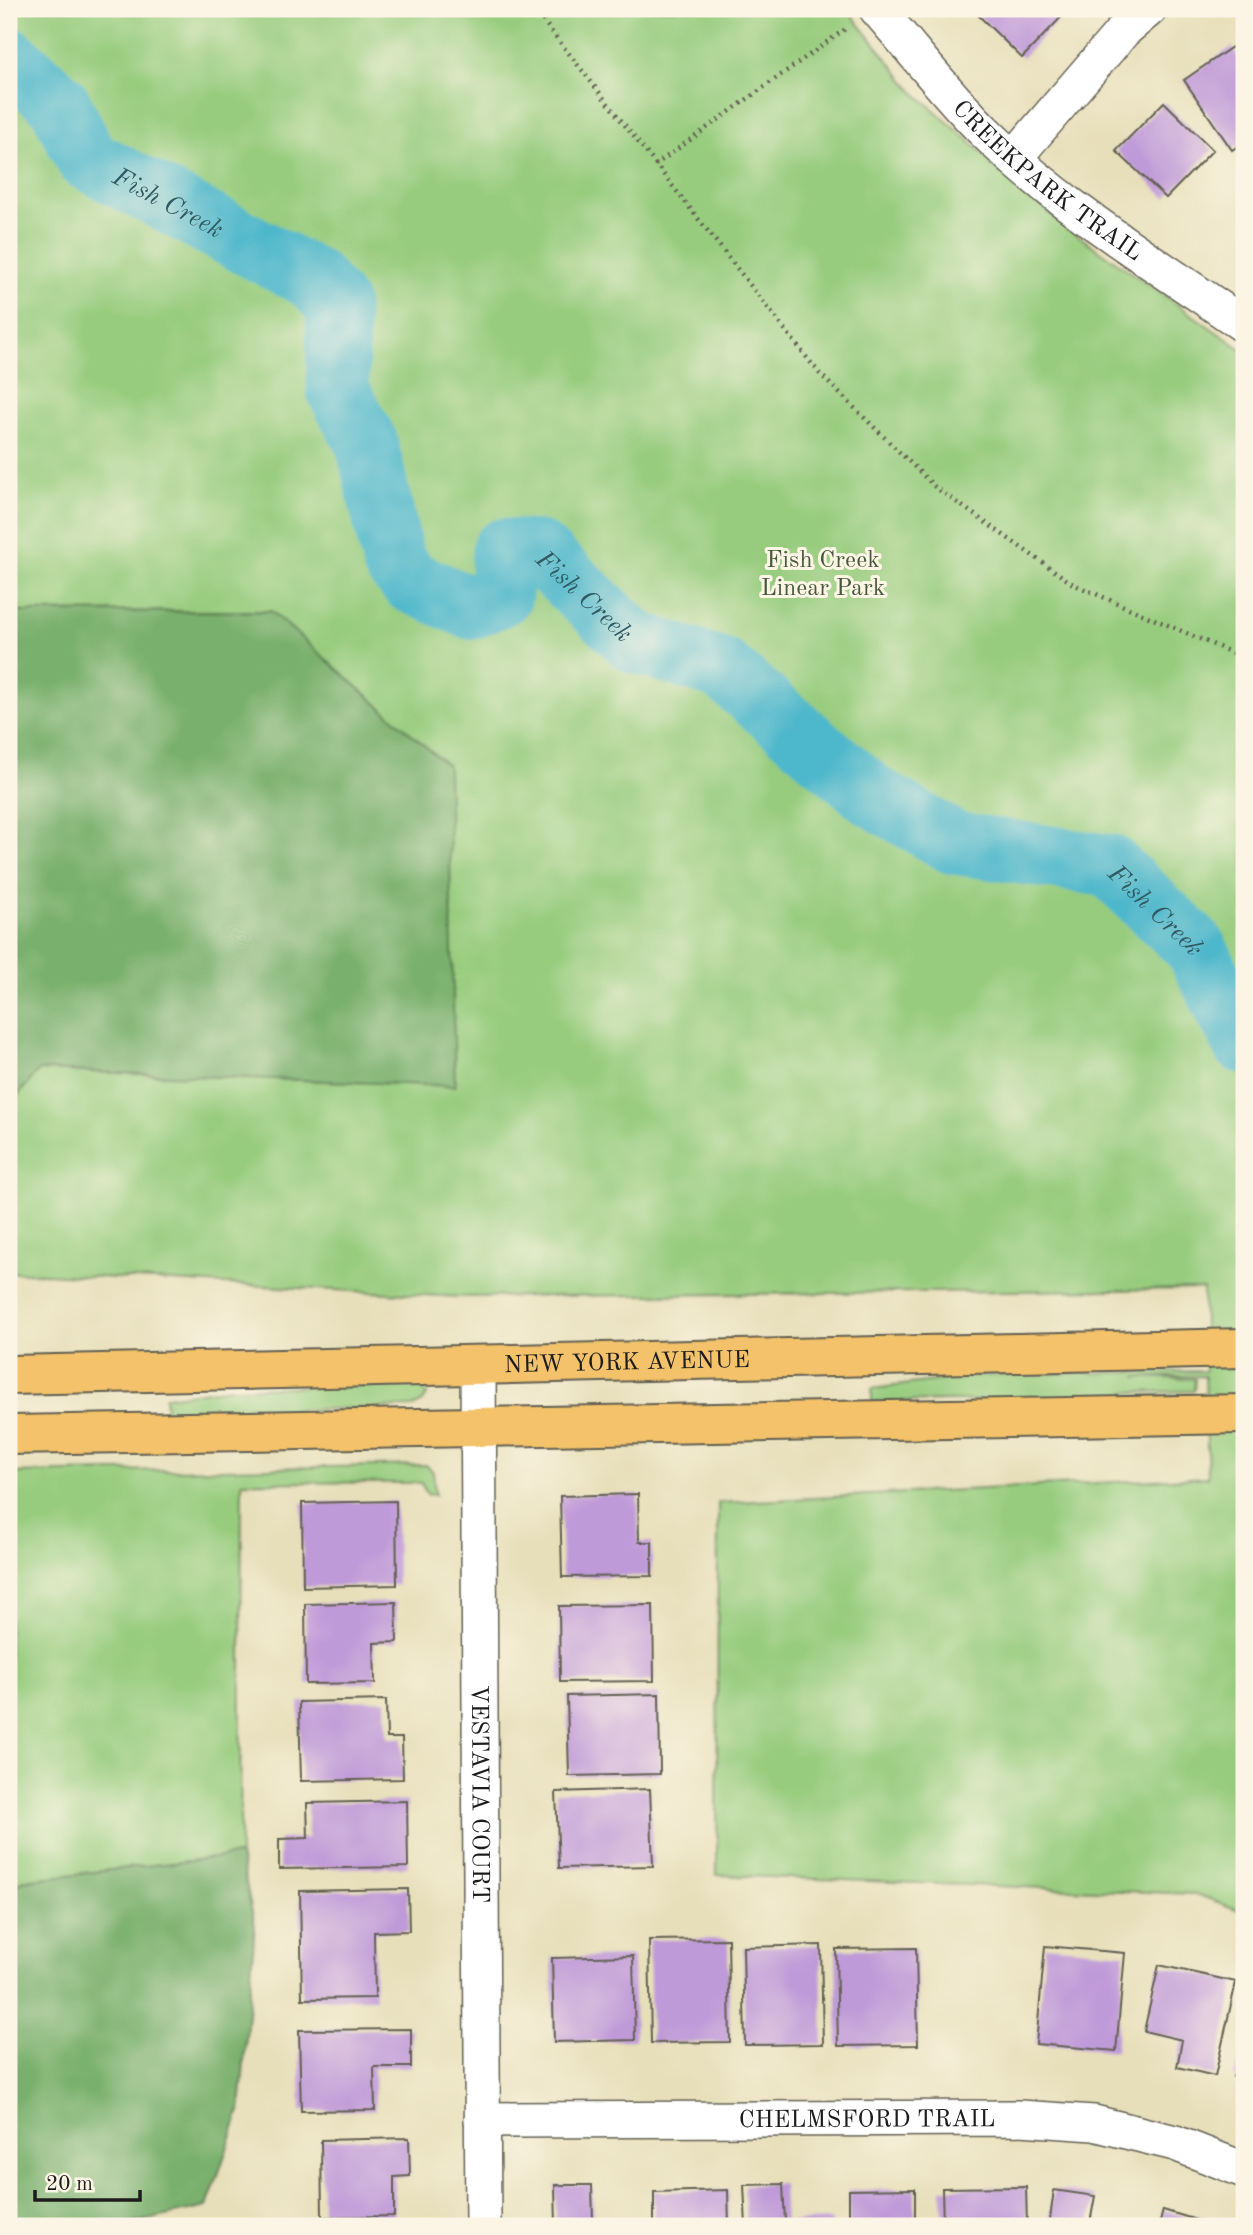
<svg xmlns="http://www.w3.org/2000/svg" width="1253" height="2235" font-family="'Old Standard TT',serif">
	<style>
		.green { fill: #97cc7e; stroke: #5a744d; stroke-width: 2 }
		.forest { fill: #79b06d; stroke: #4a6644; stroke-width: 2 }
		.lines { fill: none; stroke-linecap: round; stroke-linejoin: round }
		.river { stroke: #4eb7cb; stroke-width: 63 }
		.building { fill: #bf9ad8 }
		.minor-casing { stroke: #636053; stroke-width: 38 }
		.major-casing { stroke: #636053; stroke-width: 42 }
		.path { stroke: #636053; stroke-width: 4.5; stroke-dasharray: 2 5; stroke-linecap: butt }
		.minor { stroke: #fff; stroke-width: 35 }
		.major { stroke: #f3c26a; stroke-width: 38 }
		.labels { text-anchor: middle; stroke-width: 6; stroke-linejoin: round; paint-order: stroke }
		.street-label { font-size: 24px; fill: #1c1c1c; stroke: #fcf5e5 }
		.park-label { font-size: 24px; fill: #475a3e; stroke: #fcf5e5 }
		.water-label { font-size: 26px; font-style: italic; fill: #305a62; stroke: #fcf5e5 }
	</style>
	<rect width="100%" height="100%" fill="#fcf5e5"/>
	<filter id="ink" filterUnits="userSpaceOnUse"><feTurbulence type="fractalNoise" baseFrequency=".0143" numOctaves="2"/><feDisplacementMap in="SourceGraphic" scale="14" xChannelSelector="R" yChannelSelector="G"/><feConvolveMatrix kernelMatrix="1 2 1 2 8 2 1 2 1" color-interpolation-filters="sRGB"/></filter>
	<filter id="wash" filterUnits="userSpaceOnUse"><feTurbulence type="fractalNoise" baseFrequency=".00686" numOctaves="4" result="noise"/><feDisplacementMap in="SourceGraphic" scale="28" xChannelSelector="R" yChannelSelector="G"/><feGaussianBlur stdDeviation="1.57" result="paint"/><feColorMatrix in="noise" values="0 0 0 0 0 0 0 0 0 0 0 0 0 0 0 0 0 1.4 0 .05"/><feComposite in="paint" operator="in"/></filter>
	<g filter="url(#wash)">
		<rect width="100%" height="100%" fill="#e7dfb9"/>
		<g class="green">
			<polygon points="9,9 847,9 913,91 1063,225 1244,351 1244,1912 1196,1894 717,1875 718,1503 1208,1477 1205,1376 1136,1377 1195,1379 1194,1391 1125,1392 1126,1396 1194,1395 1194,1398 872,1402 872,1389 964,1377 1020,1374 1205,1371 1203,1289 460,1297 9,1272 9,1106 38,1070 455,1086 271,611 9,612"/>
			<polygon points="412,1385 423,1388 427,1395 423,1402 413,1407 166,1413 165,1397 230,1388"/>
			<polygon points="426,1465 433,1472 435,1495 427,1494 421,1483 242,1482 240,1855 25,1880 9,1887 9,1473"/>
		</g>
		<g class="forest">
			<polygon points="271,611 448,766 455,1086 39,1070 9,1106 9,612"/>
			<polygon points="240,1855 255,1926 240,2111 207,2207 120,2226 9,2226 9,1887 25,1880"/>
		</g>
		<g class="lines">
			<path class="river" id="s1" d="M9,58L59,103L87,159L315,280L337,306L338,390L367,444L394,563L411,582L471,608L501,595L503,550L538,552L635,642L722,669L873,796L954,843L1110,866L1195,947L1244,1043"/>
		</g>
		<g id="blocks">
			<g class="building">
				<polygon points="980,9 1069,9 1022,58 976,13"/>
				<polygon points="1232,47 1244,65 1244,142 1232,150 1184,80"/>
				<polygon points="1164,102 1213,150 1166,198 1116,151"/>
				<polygon points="638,1494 639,1542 652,1542 652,1576 562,1577 560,1496"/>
				<polygon points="396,1501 397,1585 303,1587 302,1503"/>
				<polygon points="396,1602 397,1642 374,1643 375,1683 306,1684 305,1604"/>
				<polygon points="653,1605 654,1681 560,1682 559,1606"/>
				<polygon points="659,1694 660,1774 569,1776 567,1696"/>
				<polygon points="386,1700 387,1738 402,1738 403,1779 301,1781 299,1702"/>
				<polygon points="650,1789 653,1866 559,1868 556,1792"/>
				<polygon points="407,1801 408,1867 279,1869 279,1839 308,1838 307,1803"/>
				<polygon points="408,1889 409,1931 374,1932 375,1998 302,1999 300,1891"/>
				<polygon points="728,1939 730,2042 651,2043 649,1940"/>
				<polygon points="821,1945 823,2044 745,2045 743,1947"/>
				<polygon points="1045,1946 1125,1953 1116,2051 1036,2044"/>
				<polygon points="916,1948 918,2045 838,2046 836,1949"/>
				<polygon points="633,1956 635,2040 554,2042 552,1958"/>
				<polygon points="1159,1965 1236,1982 1215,2076 1177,2067 1182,2040 1144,2031"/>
				<polygon points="411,2029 411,2067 374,2067 375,2110 301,2111 299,2030"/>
				<polygon points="1244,2049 1244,2081 1233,2077"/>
				<polygon points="409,2138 410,2176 394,2177 394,2216 322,2217 321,2140"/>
				<polygon points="783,2184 785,2222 831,2220 831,2226 746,2226 744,2185"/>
				<polygon points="555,2185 592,2185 593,2222 639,2221 639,2226 556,2226"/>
				<polygon points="1026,2187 1027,2226 943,2226 942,2188"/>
				<polygon points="915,2189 915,2226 849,2226 849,2190"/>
				<polygon points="728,2190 729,2226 654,2226 654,2192"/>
				<polygon points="1054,2190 1095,2196 1090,2223 1104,2226 1049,2226"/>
				<polygon points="1163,2210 1203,2222 1202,2226 1159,2226"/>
			</g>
		</g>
	</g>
	<g filter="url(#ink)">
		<use href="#blocks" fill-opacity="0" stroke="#636053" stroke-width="2"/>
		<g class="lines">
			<g class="minor-casing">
				<g id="minor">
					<path id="s2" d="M877,9C913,50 947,95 987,134C1063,209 1157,264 1244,325"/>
					<polyline points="1014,158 1123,31 1149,9"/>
					<path id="s3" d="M478,1364L483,2226"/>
					<path id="s4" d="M482,2120L1020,2118L1094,2123L1175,2143L1244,2170"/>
				</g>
			</g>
			<g class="major-casing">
				<g id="major">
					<path id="s5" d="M9,1375L1244,1348"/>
					<polyline points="9,1435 1244,1414"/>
				</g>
			</g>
			<g class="path">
				<polyline points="534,9 819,373 935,487 1073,584 1244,658"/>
				<polyline points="655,165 848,27"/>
			</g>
			<use href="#minor" class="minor"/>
			<use href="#major" class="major"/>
		</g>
	</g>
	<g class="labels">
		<g class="street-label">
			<text dy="8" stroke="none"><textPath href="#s2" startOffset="243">CREEKPARK TRAIL</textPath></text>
			<text dy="8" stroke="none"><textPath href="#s5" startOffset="618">NEW YORK AVENUE</textPath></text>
			<text dy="8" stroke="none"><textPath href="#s3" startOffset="430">VESTAVIA COURT</textPath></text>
			<text dy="8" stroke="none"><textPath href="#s4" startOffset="385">CHELMSFORD TRAIL</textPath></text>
		</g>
		<g class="park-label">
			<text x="823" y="567">Fish Creek<tspan x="823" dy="28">Linear Park</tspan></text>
		</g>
		<g class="water-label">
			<text dy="9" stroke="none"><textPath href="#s1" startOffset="222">Fish Creek</textPath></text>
			<text dy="9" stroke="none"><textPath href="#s1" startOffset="957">Fish Creek</textPath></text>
			<text dy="9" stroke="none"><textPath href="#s1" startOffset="1629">Fish Creek</textPath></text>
		</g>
	</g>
	<rect width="1253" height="2235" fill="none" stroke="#fcf5e5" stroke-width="35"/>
	<path d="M35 2190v10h105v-10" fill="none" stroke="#1c1c1c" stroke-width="3.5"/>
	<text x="46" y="2190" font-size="21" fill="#1c1c1c" stroke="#fcf5e5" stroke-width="5" paint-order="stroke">20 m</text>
</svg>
